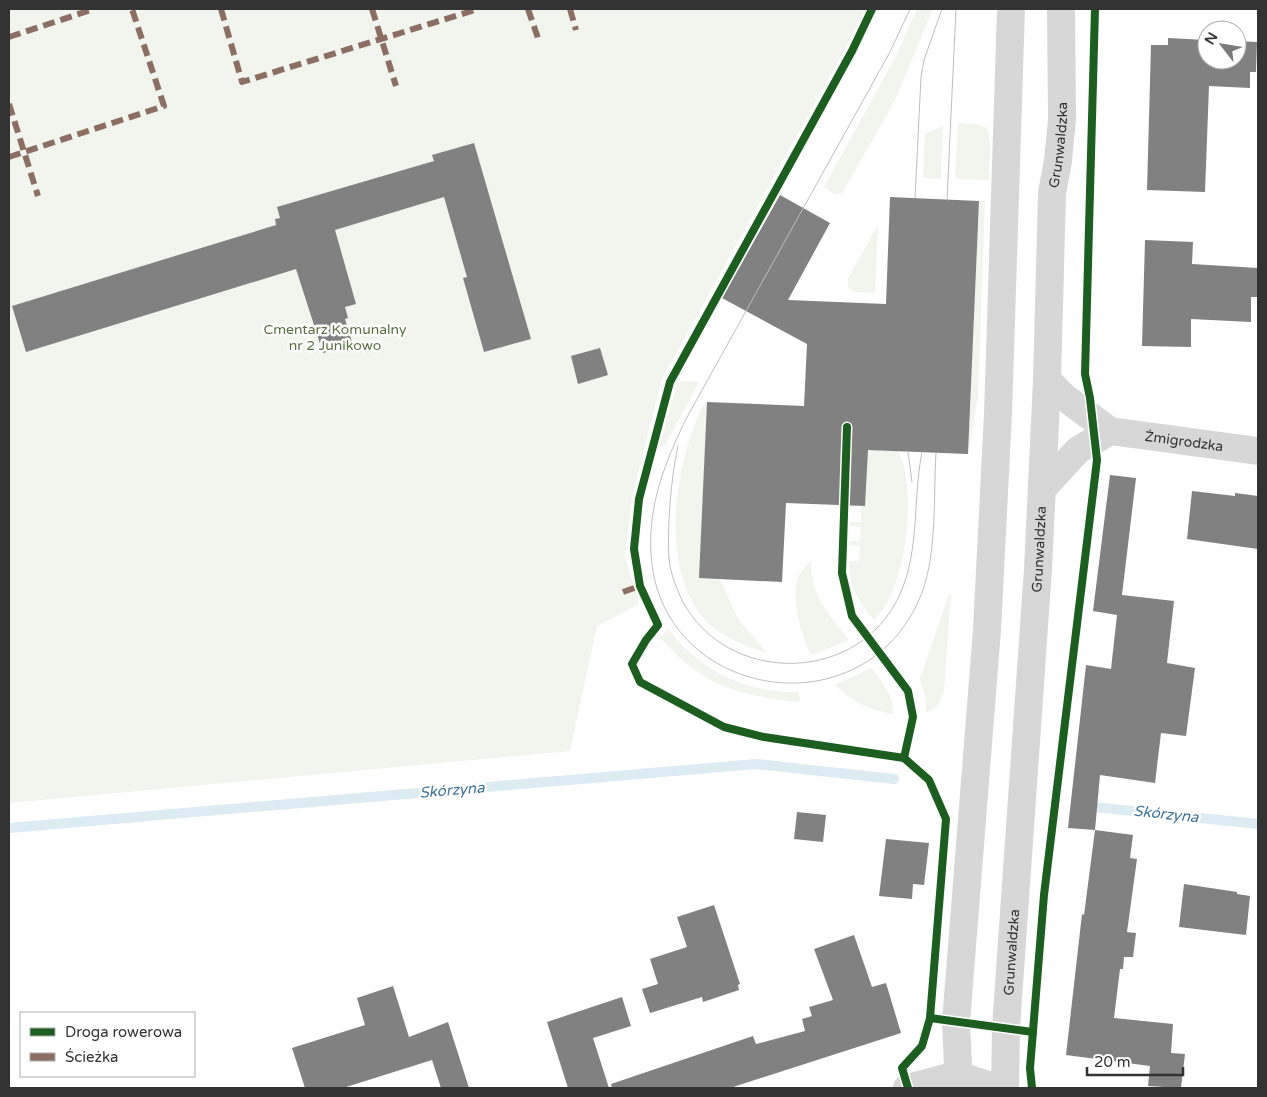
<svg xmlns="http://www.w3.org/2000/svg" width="1267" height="1097" font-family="'Varela Round',sans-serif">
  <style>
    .green { fill: #f1f5ed }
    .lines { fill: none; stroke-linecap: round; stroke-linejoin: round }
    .stream { stroke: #ddebf3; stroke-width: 10 }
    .building { fill: #818181 }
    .minor { stroke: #d7d7d7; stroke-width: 28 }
    .tram { stroke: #bebebe; stroke-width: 1 }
    .quiet { stroke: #8d6e63; stroke-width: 6; stroke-dasharray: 12 6; stroke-linecap: butt }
    .cycleway-casing { stroke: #fff; stroke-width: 11 }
    .cycleway { stroke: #1b5e20; stroke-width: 8 }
    .labels { text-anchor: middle; stroke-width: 5; stroke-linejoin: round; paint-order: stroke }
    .street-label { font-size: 14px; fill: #333; stroke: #fff }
    .park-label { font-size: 14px; fill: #56703f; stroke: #fff }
    .water-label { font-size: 15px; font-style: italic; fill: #3f7597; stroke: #fff }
  </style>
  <rect width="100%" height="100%" fill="#fff"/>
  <g class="green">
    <path d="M 9,9 L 865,9 L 845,49 L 662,379 L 632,498 L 629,525 L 625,557 L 639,604 L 597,626 L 570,751 L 9,803 Z"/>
    <path d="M 917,9 L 933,9 L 894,102 L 842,193 L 835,194 L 824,187 L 895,58 Z"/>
    <path d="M 958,123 C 965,124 980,123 986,128 C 993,135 989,170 989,180 L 955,179 Z"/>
    <path d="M 943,126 L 941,179 L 923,178 L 925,134 Z"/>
    <path d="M 979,201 L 985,201 L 978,397 L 968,454 Z"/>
    <path d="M 878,225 L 875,293 L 853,292 L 848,287 L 848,278 Z"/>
    <path d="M 683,381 L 699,382 L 664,447 L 659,446 L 677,384 Z"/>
    <path d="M 705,402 L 707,402 L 701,548 L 719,577 L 738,619 L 767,653 C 746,646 726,639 709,624 C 657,574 674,459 705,402 Z"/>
    <path d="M 868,424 C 876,431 894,442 899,452 C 917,492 907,589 874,620 C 858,602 849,585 849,561 L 859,561 L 860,546 L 849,545 L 849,541 L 860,541 L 861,527 L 850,526 L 850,522 L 861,522 L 861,506 L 865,506 Z"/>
    <path d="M 811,560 C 810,596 828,613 849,640 L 811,655 C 801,635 790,597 799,575 C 801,570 808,565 811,560 Z"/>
    <path d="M 949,594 L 951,594 L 944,692 L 937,706 L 926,713 L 926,700 L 920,679 Z"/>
    <path d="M 669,630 C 701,671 745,693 798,692 L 801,699 L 797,702 C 736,695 701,685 660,637 Z"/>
    <path d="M 871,668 C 882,682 894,695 893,714 C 869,710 853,702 835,685 Z"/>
  </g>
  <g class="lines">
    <g class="stream">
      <path d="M 1084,806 L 1258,824"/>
      <path d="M 9,828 L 756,764 L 894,779"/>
    </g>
  </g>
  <g class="building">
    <path d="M 1168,38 L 1207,40 L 1207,60 L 1237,60 L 1237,41 L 1257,42 L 1256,72 L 1250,72 L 1250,88 L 1209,86 L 1205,192 L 1147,190 L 1151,45 L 1168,45 Z"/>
    <path d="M 474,143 L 531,339 L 484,352 L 463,278 L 467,277 L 444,197 L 335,230 L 356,304 L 345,307 L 348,318 L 345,319 L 353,345 L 323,353 L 296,269 L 26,352 L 12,306 L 276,225 L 275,219 L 280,218 L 277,207 L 434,161 L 432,155 Z"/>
    <path d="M 780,195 L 830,223 L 788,300 L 886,304 L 890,197 L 979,201 L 968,454 L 868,450 L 865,506 L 786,503 L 782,582 L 699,578 L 707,402 L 804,406 L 807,344 L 722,298 Z"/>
    <path d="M 1145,240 L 1193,242 L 1192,264 L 1258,268 L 1258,297 L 1251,297 L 1251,322 L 1191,319 L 1191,347 L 1142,346 Z"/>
    <path d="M 600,348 L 608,375 L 578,384 L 571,356 Z"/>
    <path d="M 1110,475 L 1136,478 L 1122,595 L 1174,601 L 1167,663 L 1195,668 L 1186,736 L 1161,733 L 1155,783 L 1100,775 L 1095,830 L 1068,828 L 1086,665 L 1111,669 L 1117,615 L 1093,611 Z"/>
    <path d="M 1192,491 L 1235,496 L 1235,493 L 1258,496 L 1258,549 L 1187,539 Z"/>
    <path d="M 797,812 L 826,815 L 823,842 L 794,839 Z"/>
    <path d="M 1095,830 L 1133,835 L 1130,858 L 1137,859 L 1127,932 L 1136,933 L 1133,957 L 1124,957 L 1123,969 L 1120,969 L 1114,1018 L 1173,1024 L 1171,1053 L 1185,1054 L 1181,1088 L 1148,1086 L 1150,1066 L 1066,1055 L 1082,914 L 1084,915 Z"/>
    <path d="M 886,839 L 929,843 L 924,885 L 913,884 L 912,899 L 879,896 Z"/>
    <path d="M 1184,884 L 1237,892 L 1237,894 L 1250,896 L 1246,935 L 1179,927 Z"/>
    <path d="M 714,905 L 740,984 L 738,985 L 739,990 L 703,1002 L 702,997 L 650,1013 L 642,989 L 658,984 L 650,959 L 687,947 L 677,917 Z"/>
    <path d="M 854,935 L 872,987 L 886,983 L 901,1033 L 730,1088 L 612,1088 L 611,1084 L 753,1036 L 756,1044 L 805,1031 L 802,1019 L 812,1016 L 809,1007 L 833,1000 L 814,949 Z"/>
    <path d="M 393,986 L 409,1037 L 448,1022 L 469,1088 L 441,1088 L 432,1060 L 343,1088 L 305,1088 L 292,1048 L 365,1025 L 357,998 Z"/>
    <path d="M 622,997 L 631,1026 L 593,1038 L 609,1088 L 568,1088 L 547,1022 Z"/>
  </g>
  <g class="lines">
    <g class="minor">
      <path id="s1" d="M 1047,380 L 1064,397 L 1110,431 L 1258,451"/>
      <path d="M 1042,489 L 1078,450 L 1110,431"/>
      <path d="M 907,1088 L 957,1075 L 998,1088"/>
      <path d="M 959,1088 L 956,1022 L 987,630 L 998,414 L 1011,9"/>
      <path id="s2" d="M 1005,1088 L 1006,1028 L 1038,569 L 1047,380 L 1052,193 L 1058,161 L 1062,119 L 1061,9"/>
    </g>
    <g class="tram">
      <path d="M 910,9 L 890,52 L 686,419 C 665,462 648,505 651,553 C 658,697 858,733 918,602 C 938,560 933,499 936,453"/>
      <path d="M 915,198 L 921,77 L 924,60 L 942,9"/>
      <path d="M 947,200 L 956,9"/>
      <path d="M 678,446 C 671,477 667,527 669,559 C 670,572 677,590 683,602 C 727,683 850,684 895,604 C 921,558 912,502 922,452"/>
      <path d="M 908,452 L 912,482"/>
    </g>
    <g class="quiet">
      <path d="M 221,9 L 242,82 L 478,9"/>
      <path d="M 372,9 L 396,86"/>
      <path d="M 528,9 L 539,41"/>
      <path d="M 570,9 L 576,30"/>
      <path d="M 9,37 L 94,9"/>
      <path d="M 9,104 L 38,196"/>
      <path d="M 9,157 L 164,106 L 132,9"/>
      <path d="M 623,592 L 640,586"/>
    </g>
    <g class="cycleway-casing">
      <g id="cycleway">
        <path d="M 872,9 L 852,51 L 670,382 L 639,499 L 634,549 L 640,586 L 658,625 L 646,640 L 632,664 L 640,682 L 724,727 L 764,737 L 904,758 L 929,780 L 946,819 L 930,1018 L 922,1046 L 902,1068 L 908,1088"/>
        <path d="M 847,427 L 842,573 L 852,616 L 908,691 L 913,717 L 904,758"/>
        <path d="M 930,1018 L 1033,1032"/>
        <path d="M 1032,1088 L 1030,1068 L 1044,895 L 1097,460 L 1090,398 L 1085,374 L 1095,9"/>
      </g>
    </g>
    <use href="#cycleway" class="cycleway"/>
  </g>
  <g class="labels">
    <g class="street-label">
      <text dy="5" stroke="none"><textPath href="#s2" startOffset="945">Grunwaldzka</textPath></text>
      <text dy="5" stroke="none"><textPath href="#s1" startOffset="156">Żmigrodzka</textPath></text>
      <text dy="5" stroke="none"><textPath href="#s2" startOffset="540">Grunwaldzka</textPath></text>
      <text dy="5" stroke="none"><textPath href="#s2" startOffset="136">Grunwaldzka</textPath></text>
    </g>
    <g class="park-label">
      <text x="335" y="334">Cmentarz Komunalny<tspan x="335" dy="16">nr 2 Junikowo</tspan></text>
    </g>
    <g class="water-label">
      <text transform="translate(452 790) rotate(-5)" y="5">Skórzyna</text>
      <text transform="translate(1166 814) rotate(6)" y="5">Skórzyna</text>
    </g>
  </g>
  <rect width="1267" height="1097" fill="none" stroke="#333333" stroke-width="20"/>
  <rect x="20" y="1012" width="175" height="65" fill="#ffffff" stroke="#adadad"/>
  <rect x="30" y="1028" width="25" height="8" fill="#1b5e20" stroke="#adadad"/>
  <text x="65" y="1037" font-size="15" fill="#333333">Droga rowerowa</text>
  <rect x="30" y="1053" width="25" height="8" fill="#8d6e63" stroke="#adadad"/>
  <text x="65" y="1062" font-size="15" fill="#333333">Ścieżka</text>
  <g transform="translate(1222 45) rotate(301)"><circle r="24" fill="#ffffff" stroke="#adadad"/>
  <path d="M0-4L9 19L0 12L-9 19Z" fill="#7a7a7a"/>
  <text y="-8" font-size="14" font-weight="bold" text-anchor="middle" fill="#333333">N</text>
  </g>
  <path d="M1087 1067v8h96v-8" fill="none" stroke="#333333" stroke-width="2.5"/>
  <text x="1094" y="1067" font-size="15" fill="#333333" stroke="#ffffff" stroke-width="4" paint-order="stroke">20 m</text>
</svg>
